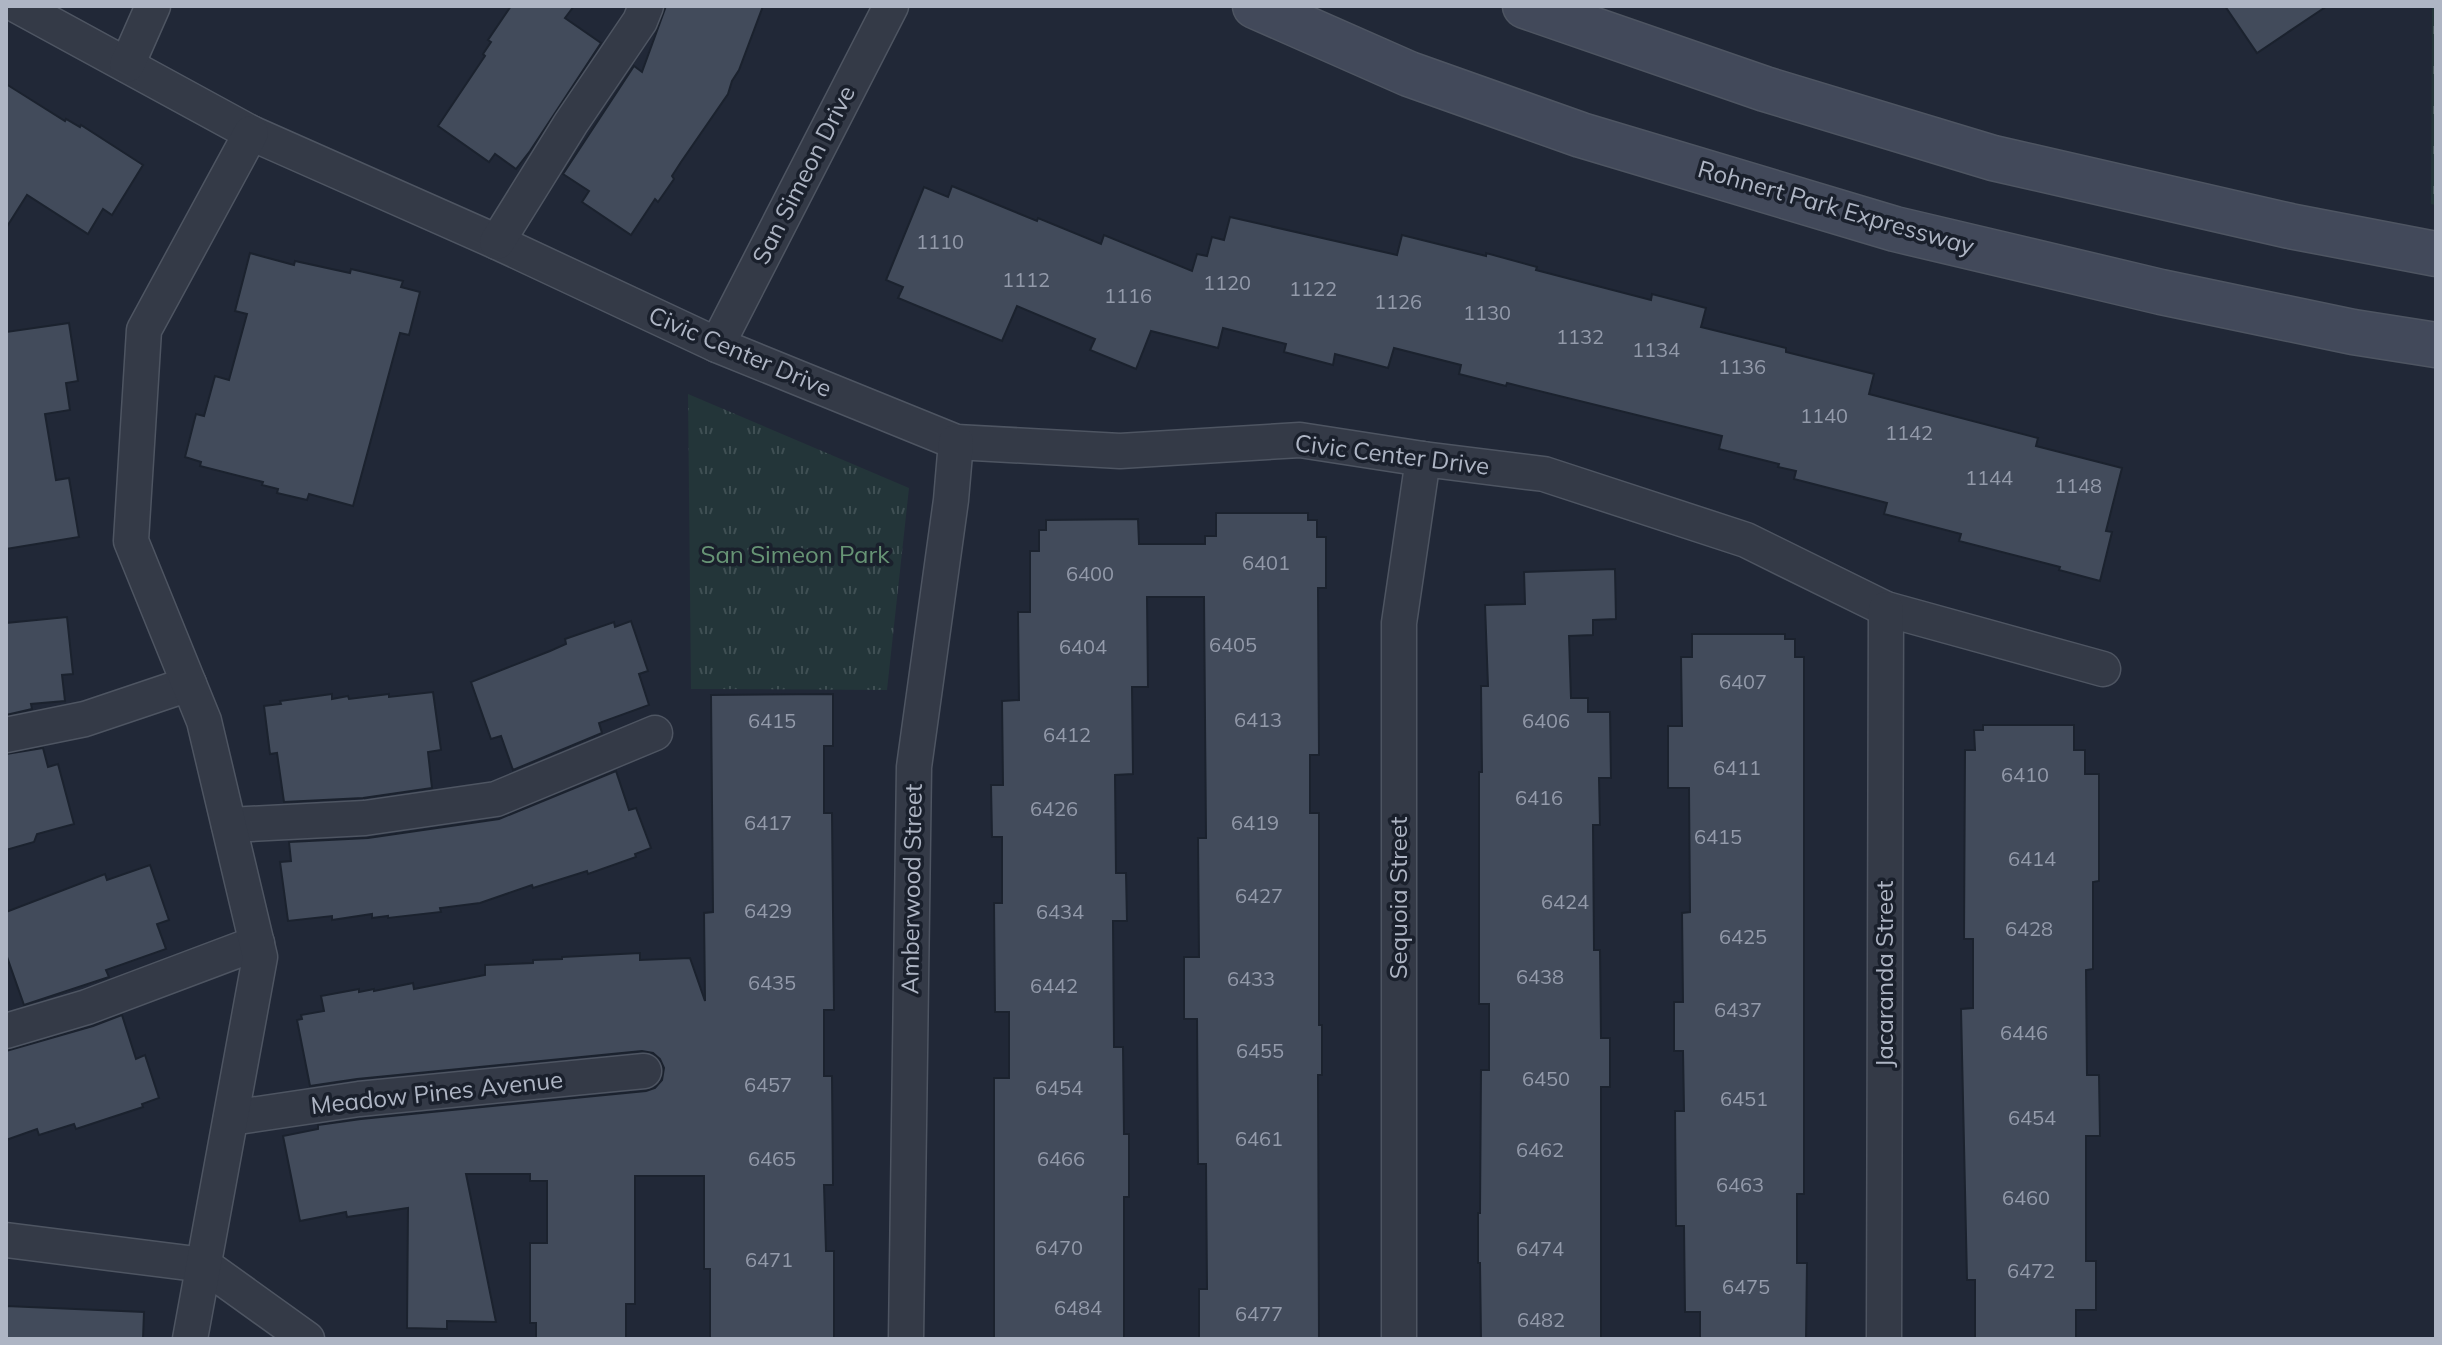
<svg xmlns="http://www.w3.org/2000/svg" width="2442" height="1345" font-family="Mulish,sans-serif">
  <style>
    .grass { fill: url(#grass-tufts) }
    .building { fill: #424b5b; stroke: #1b222e; stroke-width: 2 }
    .lines { fill: none; stroke-linecap: round; stroke-linejoin: round }
    .street-casing { stroke: #4e5562; stroke-width: 37 }
    .secondary-casing { stroke: #4e5562; stroke-width: 47 }
    .street { stroke: #343a47; stroke-width: 34 }
    .secondary { stroke: #42495a; stroke-width: 44 }
    .labels { text-anchor: middle; stroke-width: 7; stroke-linejoin: round; paint-order: stroke }
    .number-label { font-size: 20px; fill: #939aaa }
    .street-label { font-size: 24px; fill: #aeb5c4; stroke: #1a202c }
    .park-label { font-size: 24px; fill: #679475; stroke: #1a202c }
  </style>
  <defs>
    <pattern id="grass-tufts" width="24" height="20" patternUnits="userSpaceOnUse" patternTransform="scale(2)"><rect width="24" height="20" fill="#233539"/><path d="M3 7l-1-3M5 7V3M7 7l1-3M15 17l-1-3M17 17v-4M19 17l1-3" fill="none" stroke="#405054"/></pattern>
  </defs>
  <rect width="100%" height="100%" fill="#212837"/>
  <g class="grass">
    <path d="M 2432,6 L 2436,6 L 2436,205 L 2431,204 Z"/>
    <path d="M 688,394 L 909,488 L 887,690 L 691,689 Z"/>
  </g>
  <g class="building">
    <path d="M 511,6 L 574,6 L 565,18 L 601,43 L 530,151 L 516,169 L 495,154 L 489,162 L 438,126 L 485,56 L 483,54 L 491,42 L 488,40 Z"/>
    <path d="M 666,6 L 763,6 L 739,70 L 732,81 L 728,94 L 681,162 L 672,176 L 674,179 L 658,202 L 655,199 L 631,235 L 582,202 L 589,191 L 563,174 L 634,66 L 642,72 Z"/>
    <path d="M 2225,6 L 2327,6 L 2257,53 Z"/>
    <path d="M 6,84 L 65,121 L 66,119 L 80,127 L 81,125 L 143,165 L 112,215 L 103,209 L 88,234 L 27,195 L 6,228 Z"/>
    <path d="M 952,186 L 1037,221 L 1038,218 L 1101,244 L 1104,235 L 1192,271 L 1197,254 L 1207,256 L 1212,237 L 1224,240 L 1230,217 L 1397,255 L 1402,235 L 1486,256 L 1486,253 L 1537,267 L 1536,270 L 1651,300 L 1652,294 L 1706,308 L 1701,327 L 1786,348 L 1786,352 L 1874,374 L 1869,394 L 2038,438 L 2036,446 L 2122,468 L 2106,531 L 2112,532 L 2100,581 L 2059,570 L 2060,567 L 1959,541 L 1961,534 L 1884,514 L 1887,503 L 1794,479 L 1796,471 L 1778,467 L 1779,464 L 1719,449 L 1722,436 L 1507,383 L 1506,386 L 1459,374 L 1461,365 L 1394,348 L 1388,368 L 1335,354 L 1333,365 L 1284,352 L 1286,344 L 1223,328 L 1218,348 L 1151,331 L 1136,369 L 1090,350 L 1095,339 L 1017,306 L 1002,341 L 898,298 L 903,287 L 886,280 L 924,187 L 948,197 Z"/>
    <path d="M 250,253 L 294,265 L 295,261 L 350,273 L 351,269 L 403,281 L 401,287 L 420,292 L 409,335 L 400,333 L 353,506 L 309,494 L 307,500 L 277,493 L 278,489 L 262,485 L 263,482 L 200,466 L 201,462 L 185,457 L 196,414 L 204,416 L 215,376 L 229,380 L 247,314 L 235,311 Z"/>
    <path d="M 69,323 L 78,381 L 66,383 L 70,410 L 45,414 L 56,480 L 69,478 L 79,537 L 6,549 L 6,332 Z"/>
    <path d="M 1216,513 L 1308,513 L 1308,520 L 1317,520 L 1317,537 L 1326,537 L 1326,588 L 1318,588 L 1319,755 L 1310,755 L 1310,813 L 1319,813 L 1319,1025 L 1322,1025 L 1322,1075 L 1318,1075 L 1319,1339 L 1199,1339 L 1199,1289 L 1207,1289 L 1206,1164 L 1198,1164 L 1197,1019 L 1184,1019 L 1184,957 L 1199,957 L 1198,838 L 1206,838 L 1204,597 L 1147,597 L 1148,687 L 1132,687 L 1133,774 L 1115,775 L 1116,873 L 1126,873 L 1127,921 L 1113,921 L 1114,1047 L 1123,1047 L 1124,1134 L 1129,1134 L 1129,1197 L 1124,1197 L 1124,1339 L 994,1339 L 994,1078 L 1009,1078 L 1009,1012 L 995,1012 L 994,903 L 1002,903 L 1002,837 L 992,837 L 991,785 L 1003,785 L 1002,701 L 1019,700 L 1018,612 L 1030,612 L 1030,551 L 1039,551 L 1039,530 L 1046,530 L 1046,520 L 1138,519 L 1139,544 L 1205,544 L 1205,536 L 1216,536 Z"/>
    <path d="M 1615,569 L 1616,619 L 1593,620 L 1593,635 L 1569,636 L 1571,698 L 1588,698 L 1588,712 L 1610,712 L 1611,778 L 1599,778 L 1600,825 L 1593,825 L 1594,950 L 1600,950 L 1601,1038 L 1610,1038 L 1610,1087 L 1601,1087 L 1601,1339 L 1481,1339 L 1480,1263 L 1478,1263 L 1478,1213 L 1480,1213 L 1481,1070 L 1489,1070 L 1489,1004 L 1479,1004 L 1479,772 L 1482,772 L 1481,686 L 1488,686 L 1485,605 L 1525,604 L 1524,572 Z"/>
    <path d="M 67,617 L 73,674 L 62,675 L 65,701 L 31,704 L 32,709 L 6,715 L 6,623 Z"/>
    <path d="M 631,621 L 648,671 L 639,674 L 649,705 L 599,723 L 602,733 L 513,770 L 501,736 L 491,739 L 471,682 L 550,651 L 566,644 L 565,639 L 614,622 L 615,627 Z"/>
    <path d="M 1692,634 L 1785,634 L 1785,639 L 1795,639 L 1795,657 L 1804,657 L 1804,1194 L 1797,1194 L 1797,1263 L 1807,1263 L 1806,1339 L 1700,1339 L 1700,1312 L 1685,1312 L 1684,1226 L 1676,1226 L 1675,1111 L 1684,1111 L 1683,1051 L 1674,1051 L 1674,1002 L 1683,1002 L 1682,913 L 1690,912 L 1689,788 L 1668,788 L 1668,726 L 1682,726 L 1681,657 L 1692,657 Z"/>
    <path d="M 433,692 L 441,750 L 428,752 L 432,788 L 363,798 L 284,802 L 277,753 L 270,754 L 264,706 L 281,704 L 280,701 L 332,694 L 332,699 L 348,696 L 349,699 L 389,694 L 389,697 Z"/>
    <path d="M 833,694 L 833,746 L 824,746 L 824,813 L 832,813 L 834,1010 L 824,1010 L 824,1076 L 832,1076 L 833,1185 L 824,1185 L 826,1251 L 834,1251 L 834,1339 L 710,1339 L 710,1269 L 704,1269 L 704,1176 L 635,1176 L 635,1304 L 626,1304 L 626,1339 L 536,1339 L 536,1323 L 530,1323 L 530,1243 L 547,1243 L 547,1181 L 530,1181 L 530,1174 L 466,1174 L 496,1322 L 447,1321 L 447,1329 L 407,1328 L 408,1208 L 347,1217 L 346,1212 L 300,1221 L 283,1136 L 318,1129 L 318,1125 L 361,1119 L 646,1091 L 655,1088 L 662,1080 L 664,1068 L 660,1059 L 653,1053 L 642,1051 L 357,1079 L 310,1086 L 297,1020 L 302,1019 L 301,1015 L 324,1011 L 321,996 L 359,989 L 359,992 L 374,989 L 374,991 L 413,983 L 414,989 L 485,975 L 485,965 L 533,963 L 533,960 L 562,959 L 562,957 L 640,953 L 640,960 L 690,958 L 705,1001 L 704,913 L 713,912 L 711,695 Z"/>
    <path d="M 1983,725 L 2074,725 L 2074,750 L 2085,750 L 2085,774 L 2099,774 L 2099,881 L 2093,882 L 2093,969 L 2086,970 L 2087,1075 L 2099,1075 L 2100,1136 L 2086,1136 L 2086,1261 L 2096,1261 L 2096,1310 L 2076,1310 L 2076,1339 L 1975,1339 L 1975,1280 L 1967,1280 L 1961,1009 L 1973,1008 L 1973,939 L 1964,939 L 1965,750 L 1975,750 L 1974,730 L 1983,730 Z"/>
    <path d="M 43,748 L 48,767 L 58,764 L 74,824 L 37,834 L 34,842 L 6,850 L 6,754 Z"/>
    <path d="M 616,771 L 629,810 L 636,808 L 651,848 L 635,854 L 636,857 L 588,874 L 587,871 L 533,888 L 532,885 L 480,903 L 440,908 L 441,912 L 388,918 L 388,916 L 372,918 L 372,914 L 332,920 L 332,916 L 288,921 L 280,862 L 291,861 L 289,842 L 368,838 L 499,819 Z"/>
    <path d="M 150,865 L 169,920 L 157,924 L 166,949 L 106,970 L 109,977 L 24,1005 L 6,954 L 6,912 L 105,874 L 107,880 Z"/>
    <path d="M 122,1015 L 136,1059 L 145,1055 L 159,1098 L 142,1104 L 143,1107 L 76,1129 L 74,1124 L 39,1135 L 37,1129 L 6,1140 L 6,1051 L 93,1026 Z"/>
    <path d="M 6,1306 L 144,1312 L 143,1339 L 6,1339 Z"/>
  </g>
  <g class="lines">
    <g class="street-casing">
      <g id="street">
        <path d="M 18,6 L 251,133 L 497,242 L 717,345 L 956,442 L 1120,451 L 1300,440 L 1423,459 L 1544,474 L 1746,540 L 1886,609 L 2103,669"/>
        <path d="M 127,65 L 153,6"/>
        <path d="M 497,242 L 571,123 L 640,21 L 646,6"/>
        <path d="M 717,345 L 891,6"/>
        <path d="M 6,735 L 85,719 L 189,684"/>
        <path d="M 229,825 L 365,818 L 496,799 L 655,733"/>
        <path d="M 6,1031 L 87,1007 L 257,943"/>
        <path d="M 231,1118 L 359,1099 L 644,1071"/>
        <path d="M 6,1240 L 204,1265 L 307,1339"/>
        <path d="M 190,1339 L 260,957 L 204,721 L 131,541 L 144,330 L 251,133"/>
        <path d="M 906,1339 L 914,767 L 951,500 L 956,442"/>
        <path d="M 1399,1339 L 1399,623 L 1423,459"/>
        <path d="M 1884,1339 L 1886,609"/>
      </g>
    </g>
    <g class="secondary-casing">
      <g id="secondary">
        <path d="M 1255,6 L 1409,74 L 1581,135 L 1895,229 L 2161,292 L 2353,332 L 2436,345"/>
        <path d="M 1525,6 L 1765,89 L 1993,158 L 2290,226 L 2436,254"/>
      </g>
    </g>
    <use href="#street" class="street"/>
    <use href="#secondary" class="secondary"/>
  </g>
  <g class="labels">
    <g class="number-label">
      <text x="940" y="249">1110</text>
      <text x="1026" y="287">1112</text>
      <text x="1227" y="290">1120</text>
      <text x="1313" y="296">1122</text>
      <text x="1128" y="303">1116</text>
      <text x="1398" y="309">1126</text>
      <text x="1487" y="320">1130</text>
      <text x="1580" y="344">1132</text>
      <text x="1656" y="357">1134</text>
      <text x="1742" y="374">1136</text>
      <text x="1824" y="423">1140</text>
      <text x="1909" y="440">1142</text>
      <text x="1989" y="485">1144</text>
      <text x="2078" y="493">1148</text>
      <text x="1266" y="570">6401</text>
      <text x="1090" y="581">6400</text>
      <text x="1233" y="652">6405</text>
      <text x="1083" y="654">6404</text>
      <text x="1743" y="689">6407</text>
      <text x="1258" y="727">6413</text>
      <text x="772" y="728">6415</text>
      <text x="1546" y="728">6406</text>
      <text x="1067" y="742">6412</text>
      <text x="1737" y="775">6411</text>
      <text x="2025" y="782">6410</text>
      <text x="1539" y="805">6416</text>
      <text x="1054" y="816">6426</text>
      <text x="768" y="830">6417</text>
      <text x="1255" y="830">6419</text>
      <text x="1718" y="844">6415</text>
      <text x="2032" y="866">6414</text>
      <text x="1259" y="903">6427</text>
      <text x="1565" y="909">6424</text>
      <text x="768" y="918">6429</text>
      <text x="1060" y="919">6434</text>
      <text x="2029" y="936">6428</text>
      <text x="1743" y="944">6425</text>
      <text x="1540" y="984">6438</text>
      <text x="1251" y="986">6433</text>
      <text x="772" y="990">6435</text>
      <text x="1054" y="993">6442</text>
      <text x="1738" y="1017">6437</text>
      <text x="2024" y="1040">6446</text>
      <text x="1260" y="1058">6455</text>
      <text x="1546" y="1086">6450</text>
      <text x="768" y="1092">6457</text>
      <text x="1059" y="1095">6454</text>
      <text x="1744" y="1106">6451</text>
      <text x="2032" y="1125">6454</text>
      <text x="1259" y="1146">6461</text>
      <text x="1540" y="1157">6462</text>
      <text x="772" y="1166">6465</text>
      <text x="1061" y="1166">6466</text>
      <text x="1740" y="1192">6463</text>
      <text x="2026" y="1205">6460</text>
      <text x="1059" y="1255">6470</text>
      <text x="1540" y="1256">6474</text>
      <text x="769" y="1267">6471</text>
      <text x="2031" y="1278">6472</text>
      <text x="1746" y="1294">6475</text>
      <text x="1078" y="1315">6484</text>
      <text x="1259" y="1321">6477</text>
      <text x="1541" y="1327">6482</text>
    </g>
    <g class="street-label">
      <text transform="translate(804 175) rotate(-63)" y="8">San Simeon Drive</text>
      <text transform="translate(1836 208) rotate(16)" y="8">Rohnert Park Expressway</text>
      <text transform="translate(740 352) rotate(23)" y="8">Civic Center Drive</text>
      <text transform="translate(1392 455) rotate(7)" y="8">Civic Center Drive</text>
      <text transform="translate(912 889) rotate(-89)" y="8">Amberwood Street</text>
      <text transform="translate(1399 898) rotate(-90)" y="8">Sequoia Street</text>
      <text transform="translate(1885 974) rotate(-90)" y="8">Jacaranda Street</text>
      <text transform="translate(437 1093) rotate(-6)" y="8">Meadow Pines Avenue</text>
    </g>
    <g class="park-label">
      <text x="795" y="563">San Simeon Park</text>
    </g>
  </g>
  <rect width="2442" height="1345" fill="none" stroke="#aeb5c4" stroke-width="16"/>
</svg>
